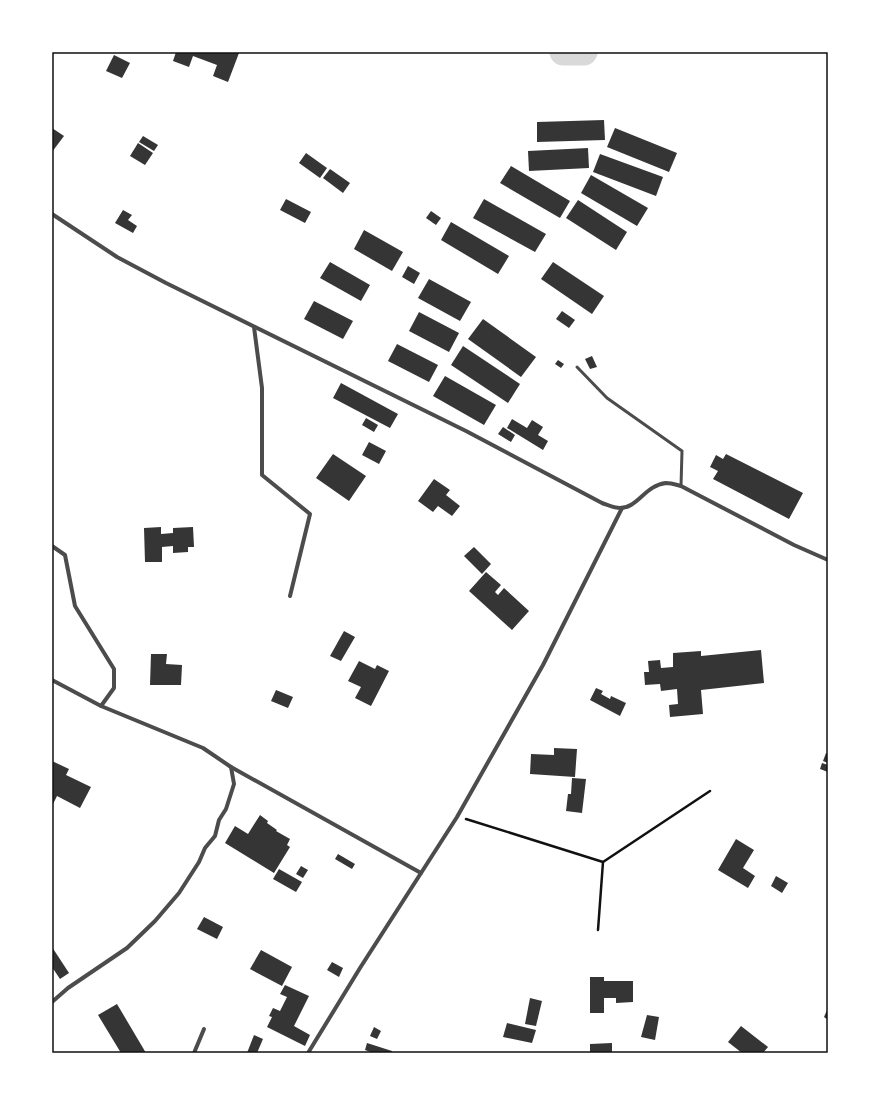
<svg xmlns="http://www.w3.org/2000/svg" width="880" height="1105" font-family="Commissioner,sans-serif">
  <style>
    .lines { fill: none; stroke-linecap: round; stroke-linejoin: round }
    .river { stroke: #d9d9d9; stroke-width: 27 }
    .building { fill: #353535 }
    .path { stroke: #111; stroke-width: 2.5 }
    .service { stroke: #4c4c4c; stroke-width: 3 }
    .minor { stroke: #4c4c4c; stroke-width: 4 }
    .neatline { fill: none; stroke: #111; stroke-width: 1.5 }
  </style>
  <rect width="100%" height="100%" fill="#fff"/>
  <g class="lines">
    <path class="river" d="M 563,52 L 584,52"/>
  </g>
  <g class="building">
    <path d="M 176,52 L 237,52 L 239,53 L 228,82 L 213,76 L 217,65 L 193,56 L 189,67 L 173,61 Z"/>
    <path d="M 114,55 L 130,63 L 122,78 L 106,71 Z"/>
    <path d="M 604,120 L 605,140 L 537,142 L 537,122 Z"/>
    <path d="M 52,128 L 64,136 L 52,152 Z"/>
    <path d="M 615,128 L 677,153 L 669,172 L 607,147 Z"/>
    <path d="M 143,136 L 158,145 L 154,151 L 139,142 Z"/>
    <path d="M 138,143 L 153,153 L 145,165 L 130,156 Z"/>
    <path d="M 588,148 L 589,168 L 529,171 L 528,151 Z"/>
    <path d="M 306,153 L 327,168 L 320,178 L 299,163 Z"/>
    <path d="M 600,154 L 663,177 L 656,196 L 593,172 Z"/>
    <path d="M 511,166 L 570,201 L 560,218 L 500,183 Z"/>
    <path d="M 330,169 L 350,183 L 343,193 L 323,178 Z"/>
    <path d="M 591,175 L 648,208 L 637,226 L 581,193 Z"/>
    <path d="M 286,199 L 311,212 L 305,223 L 280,210 Z"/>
    <path d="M 484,199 L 546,234 L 535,252 L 473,218 Z"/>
    <path d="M 578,200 L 627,232 L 616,250 L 566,218 Z"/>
    <path d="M 123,210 L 132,215 L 128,220 L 137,226 L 133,233 L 115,223 Z"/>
    <path d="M 431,211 L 441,218 L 436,225 L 426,218 Z"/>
    <path d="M 451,222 L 509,256 L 498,274 L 441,240 Z"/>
    <path d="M 364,230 L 403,252 L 392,271 L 354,249 Z"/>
    <path d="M 330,262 L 370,285 L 361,301 L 320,278 Z"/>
    <path d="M 553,262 L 604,296 L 592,314 L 541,279 Z"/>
    <path d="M 408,266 L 420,273 L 414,284 L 402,277 Z"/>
    <path d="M 429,279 L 471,302 L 460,321 L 418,298 Z"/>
    <path d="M 314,301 L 353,321 L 343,339 L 304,319 Z"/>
    <path d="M 562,311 L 575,320 L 569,328 L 556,319 Z"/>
    <path d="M 419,312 L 459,333 L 449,352 L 409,331 Z"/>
    <path d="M 483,319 L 536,357 L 521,377 L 468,339 Z"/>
    <path d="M 397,344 L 438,365 L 429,382 L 388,361 Z"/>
    <path d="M 463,346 L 520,384 L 508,403 L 451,365 Z"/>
    <path d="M 592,356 L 597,367 L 590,369 L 585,359 Z"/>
    <path d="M 558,360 L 564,364 L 561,368 L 555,364 Z"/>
    <path d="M 445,376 L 496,405 L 484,425 L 433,396 Z"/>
    <path d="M 341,383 L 398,414 L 390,428 L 333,398 Z"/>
    <path d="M 366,418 L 378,425 L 374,432 L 362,425 Z"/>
    <path d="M 512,419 L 527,428 L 532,420 L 543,427 L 538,435 L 548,441 L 543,450 L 507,428 Z"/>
    <path d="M 503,427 L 515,435 L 511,442 L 498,434 Z"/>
    <path d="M 369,442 L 386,451 L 379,464 L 362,455 Z"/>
    <path d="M 333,454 L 366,476 L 349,501 L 316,478 Z"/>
    <path d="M 726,454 L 803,493 L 789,519 L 713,479 L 718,471 L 710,467 L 716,455 L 723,459 Z"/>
    <path d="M 434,479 L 450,490 L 446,495 L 460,506 L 452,516 L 438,506 L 433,512 L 418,501 Z"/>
    <path d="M 161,527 L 161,534 L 173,533 L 173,528 L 193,527 L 194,547 L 188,547 L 188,552 L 173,553 L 173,546 L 162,547 L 162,562 L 145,562 L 144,528 Z"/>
    <path d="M 474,547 L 491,564 L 482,574 L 464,556 Z"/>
    <path d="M 486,572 L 501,585 L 495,592 L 498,595 L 504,588 L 529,611 L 512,630 L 469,591 Z"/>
    <path d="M 344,631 L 355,637 L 341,661 L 330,656 Z"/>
    <path d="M 761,650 L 764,683 L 701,690 L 703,714 L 670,717 L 669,705 L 678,704 L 677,689 L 661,691 L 660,684 L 645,685 L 644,672 L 649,672 L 648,661 L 660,660 L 661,668 L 673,667 L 673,653 L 701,651 L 701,656 Z"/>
    <path d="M 151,654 L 167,654 L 166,664 L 182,665 L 181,685 L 150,685 Z"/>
    <path d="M 359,661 L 375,669 L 377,665 L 389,671 L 371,706 L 355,698 L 361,687 L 348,681 Z"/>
    <path d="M 596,688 L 603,691 L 601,694 L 610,699 L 611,696 L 626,703 L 620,716 L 590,700 Z"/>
    <path d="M 276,690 L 293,697 L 288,708 L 271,701 Z"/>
    <path d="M 554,748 L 577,749 L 575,777 L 530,774 L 531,754 L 554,755 Z"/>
    <path d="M 826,753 L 828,754 L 828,763 L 823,761 Z"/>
    <path d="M 52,761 L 69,769 L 66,775 L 91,787 L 80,808 L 57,796 L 52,806 Z"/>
    <path d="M 822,763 L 828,765 L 828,772 L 820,769 Z"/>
    <path d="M 572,778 L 586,779 L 582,813 L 566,811 L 568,794 L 571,794 Z"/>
    <path d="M 260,815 L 268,821 L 267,823 L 277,830 L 276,831 L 290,839 L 287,845 L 290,847 L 274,873 L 225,843 L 235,826 L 248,834 Z"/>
    <path d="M 736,839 L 754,850 L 743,868 L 755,876 L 748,888 L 718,870 Z"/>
    <path d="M 338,854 L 355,864 L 352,869 L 335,859 Z"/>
    <path d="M 301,866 L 308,870 L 303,878 L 296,874 Z"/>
    <path d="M 279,869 L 302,882 L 296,892 L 273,879 Z"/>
    <path d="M 776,876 L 788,883 L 782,893 L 771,886 Z"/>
    <path d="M 204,917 L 223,927 L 217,939 L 197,929 Z"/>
    <path d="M 52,947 L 69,973 L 60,979 L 52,967 Z"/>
    <path d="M 261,950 L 292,967 L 282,986 L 250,969 Z"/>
    <path d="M 332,962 L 343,968 L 339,977 L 327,970 Z"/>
    <path d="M 590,977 L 604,977 L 604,981 L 633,981 L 633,1002 L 616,1003 L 616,998 L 604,998 L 604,1013 L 590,1013 Z"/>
    <path d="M 285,985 L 309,996 L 294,1026 L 310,1035 L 305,1046 L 267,1027 L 272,1017 L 269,1016 L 273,1008 L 280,1011 L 287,997 L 280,994 Z"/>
    <path d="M 530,998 L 542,1001 L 536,1026 L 525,1024 Z"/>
    <path d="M 117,1004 L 146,1053 L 121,1053 L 98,1015 Z"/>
    <path d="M 828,1008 L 828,1020 L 824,1017 Z"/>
    <path d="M 647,1015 L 659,1017 L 655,1040 L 641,1037 Z"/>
    <path d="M 507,1023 L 536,1030 L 532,1043 L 503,1037 Z"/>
    <path d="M 741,1026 L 768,1047 L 763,1053 L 742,1053 L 728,1042 Z"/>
    <path d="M 374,1027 L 381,1031 L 377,1039 L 370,1036 Z"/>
    <path d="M 254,1035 L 263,1039 L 257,1053 L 247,1053 Z"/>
    <path d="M 367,1043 L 392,1051 L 392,1053 L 373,1053 L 365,1050 Z"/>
    <path d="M 612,1043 L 612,1053 L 590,1053 L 590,1044 Z"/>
  </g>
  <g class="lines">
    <g class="path">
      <path d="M 466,819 L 603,862 L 710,791"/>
      <path d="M 598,930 L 603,862"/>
    </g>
    <path class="service" d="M 577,367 L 607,398 L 682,451 L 681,486"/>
    <g class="minor">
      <path d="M 52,214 L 117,257 L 166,283 L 466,431 L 602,503 C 608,505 614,508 620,508 C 638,508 645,485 666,483 C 671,483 677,485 681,486 L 794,545 L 828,560"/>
      <path d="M 254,327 L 262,388 L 262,475 L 310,514 L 290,596"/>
      <path d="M 52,546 L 65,555 L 75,606 L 114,669 L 114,688 L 101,706"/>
      <path d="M 52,680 L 101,706 L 203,748 L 231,767 L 234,784 L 226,809 L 219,820 L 215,836 L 205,848 L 199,862 L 179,893 L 155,921 L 127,948 L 68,988 L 52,1002"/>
      <path d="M 231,767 L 421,873"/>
      <path d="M 194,1053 L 204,1029"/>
      <path d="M 308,1053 L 360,968 L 457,817 L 543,665 L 622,508"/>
    </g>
  </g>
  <rect width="880" height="1105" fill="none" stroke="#ffffff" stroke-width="106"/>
  <rect x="53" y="53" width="774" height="999" class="neatline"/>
</svg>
